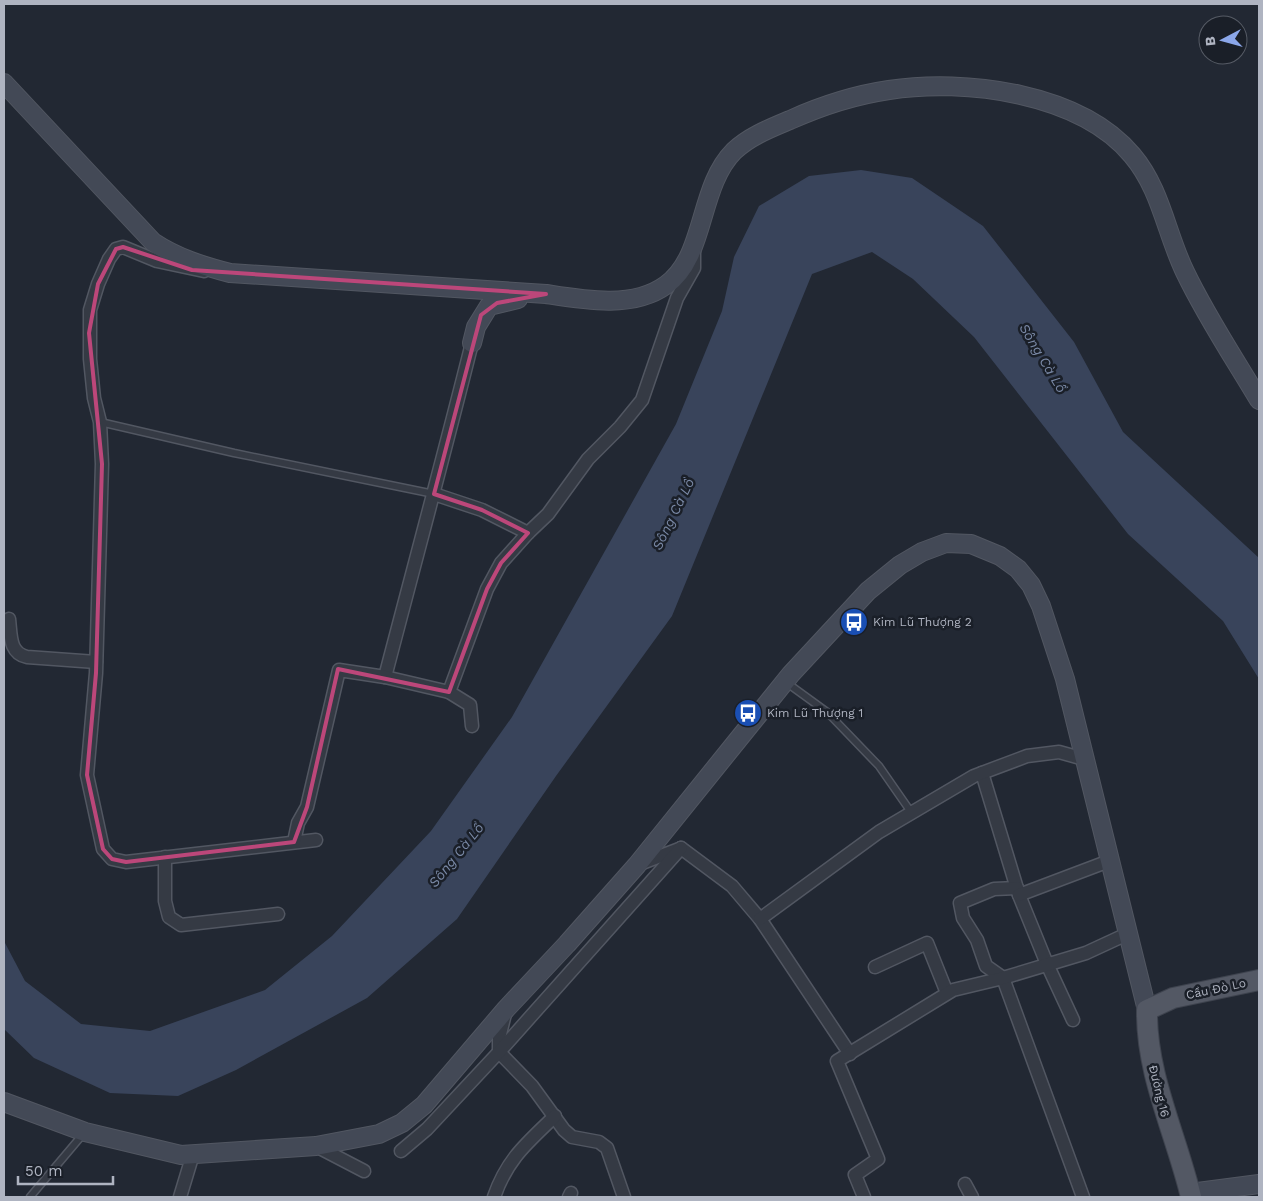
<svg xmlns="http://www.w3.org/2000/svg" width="1263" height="1201" font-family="'Work Sans',sans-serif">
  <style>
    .water { fill: #39445b }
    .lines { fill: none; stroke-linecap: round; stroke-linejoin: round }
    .lane-casing { stroke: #525762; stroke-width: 9 }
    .street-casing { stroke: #525762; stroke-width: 15 }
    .secondary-casing { stroke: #525762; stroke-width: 20 }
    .primary-casing { stroke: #3e434e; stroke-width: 22 }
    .lane { stroke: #353a44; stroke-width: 6 }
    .street { stroke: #353a44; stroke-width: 12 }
    .secondary { stroke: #434956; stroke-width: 18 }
    .primary { stroke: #535864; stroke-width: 20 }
    .marked { fill: none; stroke: #bc477a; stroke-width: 4; stroke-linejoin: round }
    .labels { text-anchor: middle; stroke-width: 5; stroke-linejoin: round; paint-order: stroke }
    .poi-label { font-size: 12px; fill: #afb4c1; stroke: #1a1f28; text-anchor: start }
    .street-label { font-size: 12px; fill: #afb4c1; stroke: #1a1f28 }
    .water-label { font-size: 14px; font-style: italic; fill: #7a89a6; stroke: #1a1f28 }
  </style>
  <rect width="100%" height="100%" fill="#222833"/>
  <path class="water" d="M 861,170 L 912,178 L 983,226 L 1074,342 L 1123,432 L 1259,558 L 1259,679 L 1223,621 L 1128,534 L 974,337 L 913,279 L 872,252 L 812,274 L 672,616 L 556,776 L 457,919 L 367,998 L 236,1070 L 178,1096 L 110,1093 L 34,1058 L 4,1029 L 4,941 L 25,981 L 81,1024 L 150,1031 L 265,990 L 332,936 L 431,831 L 512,717 L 676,424 L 722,311 L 734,257 L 759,206 L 809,176 Z"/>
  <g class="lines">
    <g class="lane-casing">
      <g id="lane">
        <path d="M 100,422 L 234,453 L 434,494"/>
        <path d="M 787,683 L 827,712 L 879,766 L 911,812"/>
        <path d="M 30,1197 L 84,1133"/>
      </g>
    </g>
    <g class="street-casing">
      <g id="street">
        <path d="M 204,271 L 157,261 L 123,247 L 116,249 L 109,259 L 98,284 L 90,310 L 90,359 L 94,398 L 100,422 L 102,464 L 96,673 L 87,775 L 103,849 L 112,859 L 126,862 L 316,840"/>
        <path d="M 434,494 L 482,510 L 528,533 L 501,563 L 487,589 L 449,692"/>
        <path d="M 528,533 L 548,514 L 588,459 L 620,427 L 642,400 L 677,298 L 694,268 L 694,249"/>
        <path d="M 9,619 C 11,635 9,653 27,657 L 96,662"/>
        <path d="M 385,677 C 414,566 444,455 472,343"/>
        <path d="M 982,773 L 1019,895 L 1047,964 L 1073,1020"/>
        <path d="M 294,842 L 298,823 L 307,807 L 339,670 L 385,677 L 449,692 L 470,705 L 472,726"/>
        <path d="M 681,848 L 732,886 L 760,919 L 850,1054"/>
        <path d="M 165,857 L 165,901 L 169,917 L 181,925 L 278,914"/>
        <path d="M 637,865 L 679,849"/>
        <path d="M 1017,888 L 994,889 L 960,903 L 963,918 L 977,940 L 986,966 L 1003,978 L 1083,1197"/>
        <path d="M 1019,895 L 1109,861"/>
        <path d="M 760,919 L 879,832 L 974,776 L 1027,756 L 1059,752 L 1084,759"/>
        <path d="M 875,967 L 927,943 L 947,993"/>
        <path d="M 505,1014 L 499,1038 L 499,1052 L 532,1086 L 564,1130 L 572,1137 L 599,1142 L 607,1148 L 624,1197"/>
        <path d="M 316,1146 L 364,1171"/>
        <path d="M 401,1151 L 427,1129 L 499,1052 L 681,848"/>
        <path d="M 965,1184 L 972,1197"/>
        <path d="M 180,1197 L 193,1154"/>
        <path d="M 494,1197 C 507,1159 527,1143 555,1116"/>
        <path d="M 569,1197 L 571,1193"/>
        <path d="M 864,1197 L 855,1175 L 878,1159 L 837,1061 L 953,990 L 1003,978 L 1086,953 L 1127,934"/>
      </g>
    </g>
    <g class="secondary-casing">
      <g id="secondary">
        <path d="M 4,83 L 153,242 C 177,258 203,266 230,273 L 546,294 C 584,300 633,309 666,285 C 706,257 698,187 734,151 C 750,136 771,128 790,120 C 821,106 855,95 889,90 C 965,78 1080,93 1132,155 C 1161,189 1166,233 1185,272 C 1206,316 1234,358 1259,400"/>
        <path d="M 472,343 L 476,327 L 489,306 L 518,299"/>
        <path d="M 4,1102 L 85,1132 L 181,1155 L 316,1146 L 379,1134 L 402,1123 L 424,1105 L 506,1009 L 567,944 L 637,865 L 791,674 L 868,591 L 900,565 L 922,552 L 946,543 L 971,544 L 1000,556 L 1018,569 L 1031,585 L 1041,606 L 1065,679 L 1147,1010"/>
        <path d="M 1190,1193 L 1259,1184"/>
      </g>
    </g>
    <g class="primary-casing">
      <path id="primary" d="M 1191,1197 C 1176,1134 1146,1075 1147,1010 L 1173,998 L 1259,980"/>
    </g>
    <use href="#lane" class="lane"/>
    <use href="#street" class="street"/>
    <use href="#secondary" class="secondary"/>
    <use href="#primary" class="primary"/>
  </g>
  <path class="marked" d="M 123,247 L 192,270 L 546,294 L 497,303 L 481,315 L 434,494 L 482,510 L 528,533 L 501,563 L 487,589 L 449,692 L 338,669 L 307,807 L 294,842 L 126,862 L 112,859 L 103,849 L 87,775 L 96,673 L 102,464 L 89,333 L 98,284 L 116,249 Z"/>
  <defs>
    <g id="bus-disc" transform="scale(1.4375)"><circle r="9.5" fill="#1a4fb4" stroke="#1a1f28"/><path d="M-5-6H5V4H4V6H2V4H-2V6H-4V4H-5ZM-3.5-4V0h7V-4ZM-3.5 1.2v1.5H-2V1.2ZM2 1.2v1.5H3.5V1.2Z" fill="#fff"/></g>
  </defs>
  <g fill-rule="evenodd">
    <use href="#bus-disc" x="854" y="622"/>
    <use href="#bus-disc" x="748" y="713"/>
  </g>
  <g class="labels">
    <g class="poi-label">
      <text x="873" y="626">Kim Lũ Thượng 2</text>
      <text x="767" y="717">Kim Lũ Thượng 1</text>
    </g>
    <g class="street-label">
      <text transform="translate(1216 989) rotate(-12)" y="4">Cầu Đò Lo</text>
      <text transform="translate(1159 1091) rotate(76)" y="4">Đường 16</text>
    </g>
    <g class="water-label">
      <text transform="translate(1043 358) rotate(59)" y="5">Sông Cà Lồ</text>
      <text transform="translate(673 514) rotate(-64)" y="5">Sông Cà Lồ</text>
      <text transform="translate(456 855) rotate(-51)" y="5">Sông Cà Lồ</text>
    </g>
  </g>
  <rect width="1263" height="1201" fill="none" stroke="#afb4c1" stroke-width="10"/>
  <g transform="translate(1223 40) rotate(264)"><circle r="24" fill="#1a1f28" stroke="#565b65"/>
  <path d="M0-4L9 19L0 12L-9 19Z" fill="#8ba7ea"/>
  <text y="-8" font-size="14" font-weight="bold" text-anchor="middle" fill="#afb4c1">B</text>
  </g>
  <path d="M18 1176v8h95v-8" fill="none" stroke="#afb4c1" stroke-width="2.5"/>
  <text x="25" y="1176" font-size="15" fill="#afb4c1" stroke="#1a1f28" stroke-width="4" paint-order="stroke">50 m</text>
</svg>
